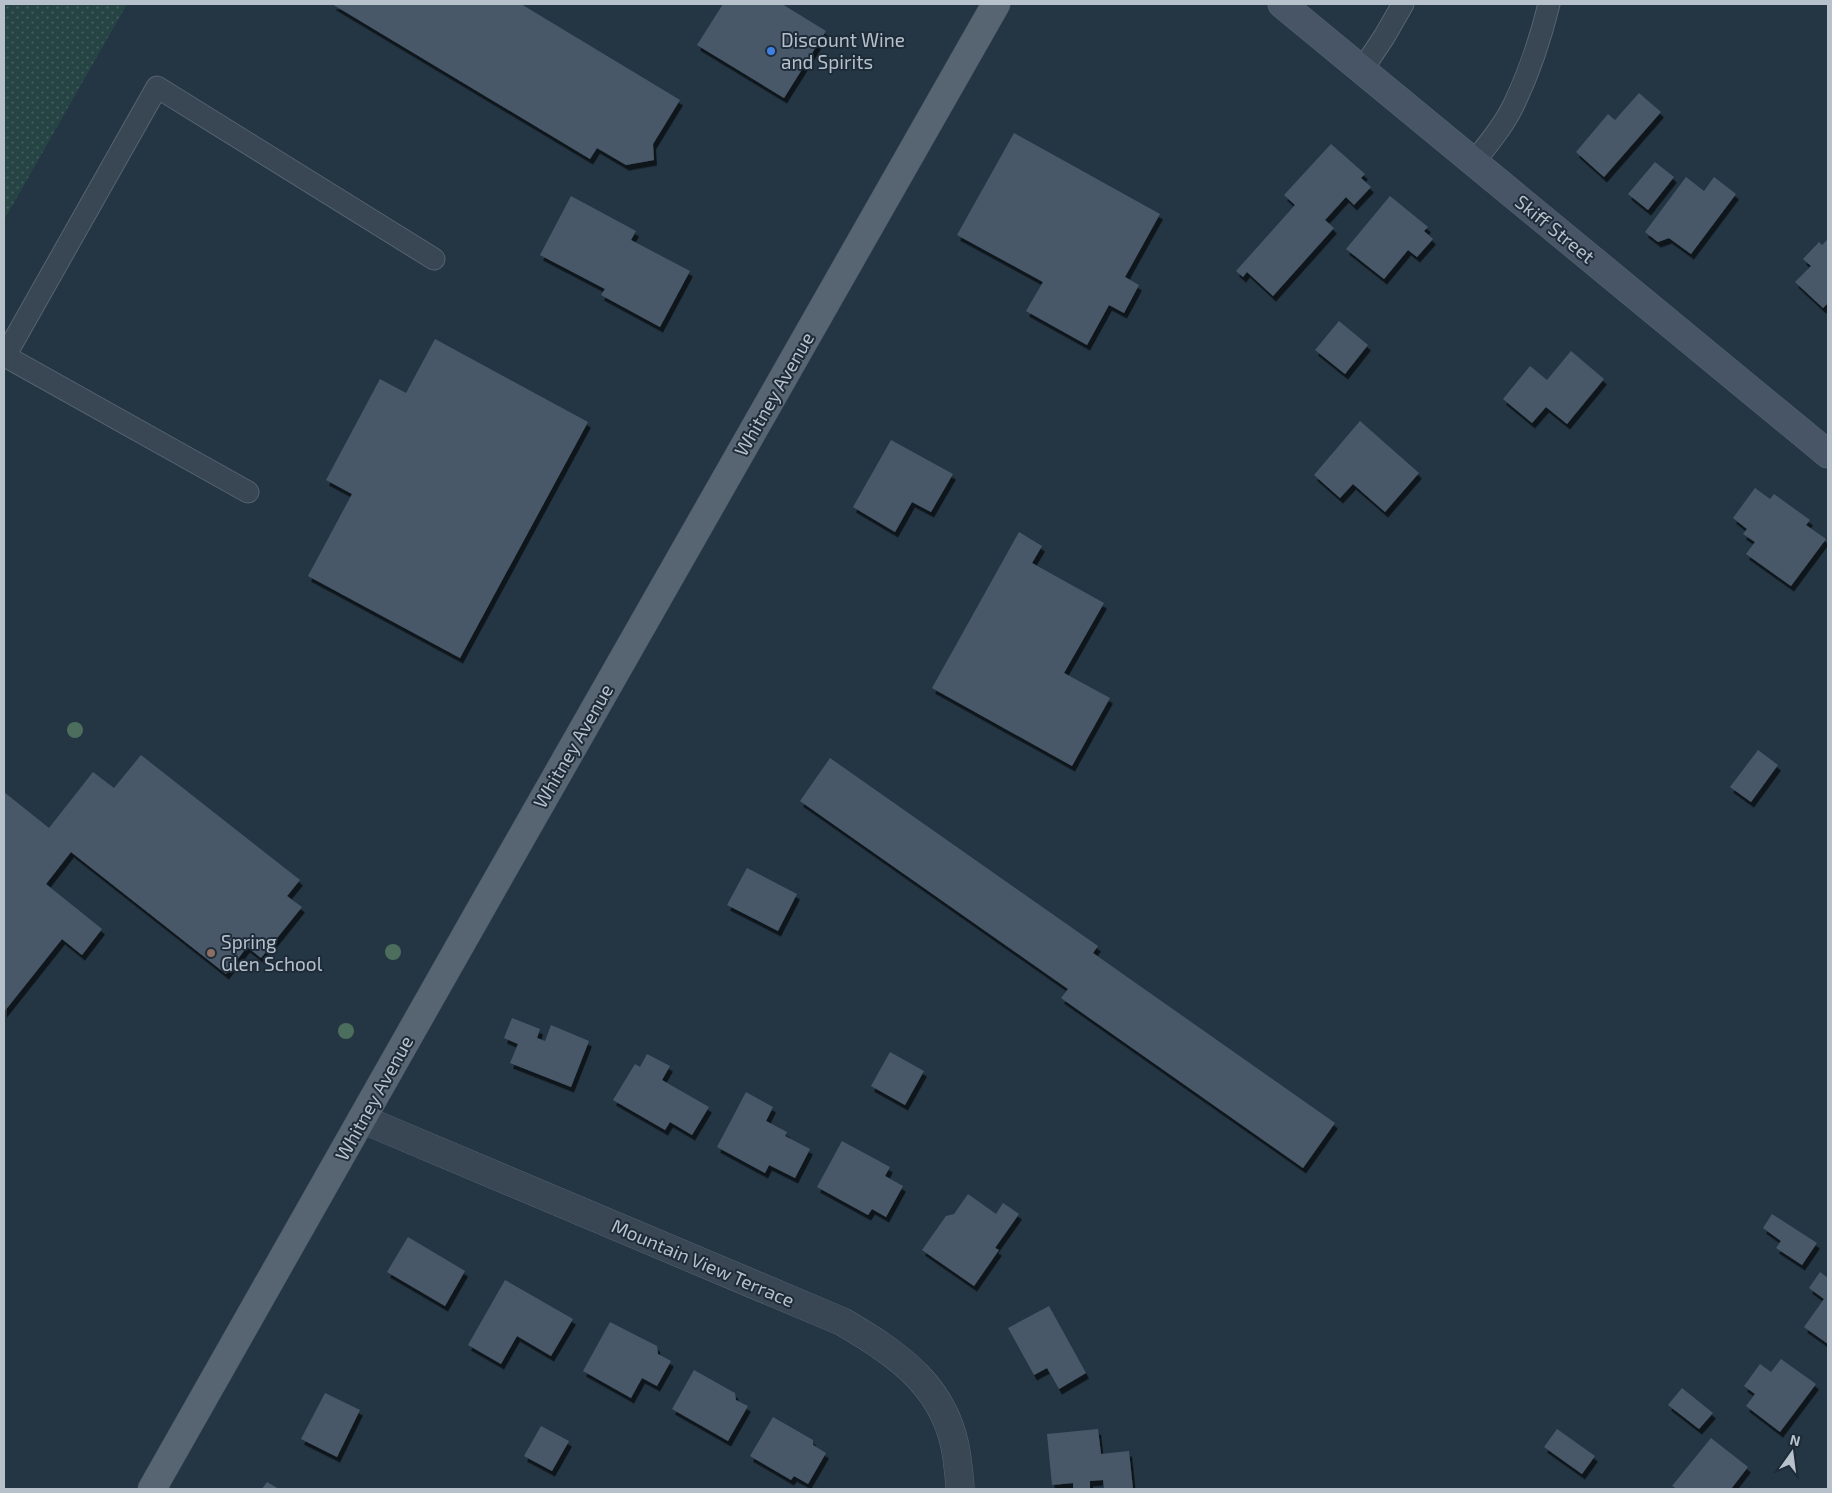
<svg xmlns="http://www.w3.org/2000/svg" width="1832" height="1493" font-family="'Exo 2',sans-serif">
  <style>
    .park { fill: url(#park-dots) }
    .building { fill: #485969; filter: url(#shadow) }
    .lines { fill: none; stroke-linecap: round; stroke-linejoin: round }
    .lane-casing { stroke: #576470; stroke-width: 23 }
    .street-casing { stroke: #576470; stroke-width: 29 }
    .secondary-casing { stroke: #576470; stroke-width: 29 }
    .primary-casing { stroke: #46525f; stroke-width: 29 }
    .lane { stroke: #394653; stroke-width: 21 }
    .street { stroke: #394653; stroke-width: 28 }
    .secondary { stroke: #475566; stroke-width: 28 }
    .primary { stroke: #576573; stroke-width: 28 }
    .tree { fill: #4c6f5d }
    .shop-dot { fill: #3f7fe0; stroke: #1e2b38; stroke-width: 2 }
    .education-dot { fill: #8d6e63; stroke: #1e2b38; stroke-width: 2 }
    .labels { text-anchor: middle; stroke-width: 4; stroke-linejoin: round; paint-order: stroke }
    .poi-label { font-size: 19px; fill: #b6c1cc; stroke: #1e2b38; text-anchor: start }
    .street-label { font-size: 19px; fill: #b6c1cc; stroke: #1e2b38 }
  </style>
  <defs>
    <pattern id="park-dots" width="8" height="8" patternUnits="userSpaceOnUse" patternTransform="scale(1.25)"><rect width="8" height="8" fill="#274444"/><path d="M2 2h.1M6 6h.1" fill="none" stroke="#445d5e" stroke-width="1.8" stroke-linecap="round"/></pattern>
    <filter id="shadow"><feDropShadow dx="3" dy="5.5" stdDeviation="0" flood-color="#0009"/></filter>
  </defs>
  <rect width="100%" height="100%" fill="#243543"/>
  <path class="park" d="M 4,4 L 127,4 L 4,220 Z"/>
  <g class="building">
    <path d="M 332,4 L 521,4 L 680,100 L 653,144 L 654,160 L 626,165 L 597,148 L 590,159 Z"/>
    <path d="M 723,4 L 782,4 L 826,31 L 784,98 L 697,45 Z"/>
    <path d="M 1639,93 L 1661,112 L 1604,177 L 1576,152 L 1608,114 L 1615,120 Z"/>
    <path d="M 1014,133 L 1160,214 L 1125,277 L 1139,285 L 1124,313 L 1109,305 L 1087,345 L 1026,311 L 1043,282 L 957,235 Z"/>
    <path d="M 1331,144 L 1365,174 L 1361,178 L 1371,187 L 1354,205 L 1346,197 L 1325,220 L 1334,228 L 1273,296 L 1247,272 L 1243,277 L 1236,271 L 1295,205 L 1284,195 Z"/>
    <path d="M 1655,162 L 1674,177 L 1648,210 L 1628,194 Z"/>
    <path d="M 1686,177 L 1704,191 L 1714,177 L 1736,194 L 1691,254 L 1669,238 L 1658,242 L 1645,232 Z"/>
    <path d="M 571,196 L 636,231 L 631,240 L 690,271 L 660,327 L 601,295 L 605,289 L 540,255 Z"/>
    <path d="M 1390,196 L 1428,227 L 1424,231 L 1433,239 L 1417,257 L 1408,250 L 1384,279 L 1346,249 Z"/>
    <path d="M 1828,239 L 1828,303 L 1823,308 L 1795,282 L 1811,266 L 1803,259 L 1819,242 L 1822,245 Z"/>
    <path d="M 1339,321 L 1368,345 L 1345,374 L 1315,350 Z"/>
    <path d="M 435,339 L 588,422 L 460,658 L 308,576 L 352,494 L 326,480 L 380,379 L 406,393 Z"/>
    <path d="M 1571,351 L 1604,379 L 1567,424 L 1546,407 L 1532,423 L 1503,399 L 1530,366 L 1547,380 Z"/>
    <path d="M 1360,421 L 1419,473 L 1385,512 L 1353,484 L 1340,498 L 1314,475 Z"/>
    <path d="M 891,440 L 953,474 L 931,512 L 912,502 L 895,532 L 853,507 Z"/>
    <path d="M 1755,488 L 1770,499 L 1774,494 L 1810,520 L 1806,525 L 1826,539 L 1791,586 L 1746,554 L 1755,542 L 1743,534 L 1747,529 L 1733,518 Z"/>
    <path d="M 1019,532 L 1042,546 L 1032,563 L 1104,603 L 1064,673 L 1110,698 L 1072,766 L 932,688 Z"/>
    <path d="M 1758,750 L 1778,765 L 1751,802 L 1730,787 Z"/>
    <path d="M 141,755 L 300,880 L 287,896 L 302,907 L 261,958 L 247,947 L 226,974 L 71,852 L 46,884 L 102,929 L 82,955 L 62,939 L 4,1012 L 4,792 L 49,828 L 93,772 L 114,788 Z"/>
    <path d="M 830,758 L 1098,946 L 1093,953 L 1335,1123 L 1303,1168 L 1061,998 L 1068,989 L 800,801 Z"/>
    <path d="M 747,868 L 797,894 L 778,931 L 727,905 Z"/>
    <path d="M 512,1018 L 540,1029 L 537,1038 L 545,1041 L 551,1025 L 589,1041 L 571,1087 L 510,1063 L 518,1044 L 504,1038 Z"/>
    <path d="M 890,1052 L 924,1071 L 905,1105 L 871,1086 Z"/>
    <path d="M 647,1054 L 670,1066 L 662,1080 L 709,1107 L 692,1135 L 670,1122 L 665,1130 L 613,1100 L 635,1064 L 640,1067 Z"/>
    <path d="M 746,1092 L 773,1107 L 766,1121 L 787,1132 L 785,1136 L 810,1149 L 795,1178 L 769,1165 L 765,1173 L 717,1147 Z"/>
    <path d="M 842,1141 L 890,1167 L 885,1176 L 903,1186 L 886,1217 L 872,1209 L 868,1215 L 817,1187 Z"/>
    <path d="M 968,1194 L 996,1214 L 1003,1203 L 1019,1214 L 995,1248 L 999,1250 L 974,1286 L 922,1250 L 946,1216 L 954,1214 Z"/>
    <path d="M 1772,1214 L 1817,1243 L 1802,1265 L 1776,1248 L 1781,1241 L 1763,1228 Z"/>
    <path d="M 408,1237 L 465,1271 L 445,1306 L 387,1272 Z"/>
    <path d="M 1820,1272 L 1828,1278 L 1828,1344 L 1804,1327 L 1824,1299 L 1809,1288 Z"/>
    <path d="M 505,1280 L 573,1319 L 551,1356 L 517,1336 L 501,1364 L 468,1345 Z"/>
    <path d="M 1049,1306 L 1086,1373 L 1059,1389 L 1047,1368 L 1034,1375 L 1008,1328 Z"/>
    <path d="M 610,1322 L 657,1346 L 658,1354 L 671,1361 L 657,1386 L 642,1378 L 631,1398 L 583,1371 Z"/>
    <path d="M 1781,1359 L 1816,1384 L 1780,1432 L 1746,1406 L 1755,1394 L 1744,1386 L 1760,1364 L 1771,1372 Z"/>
    <path d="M 694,1370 L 735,1393 L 736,1400 L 748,1406 L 728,1441 L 672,1409 Z"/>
    <path d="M 1682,1388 L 1713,1413 L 1699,1429 L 1668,1405 Z"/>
    <path d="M 325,1393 L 360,1410 L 337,1457 L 301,1439 Z"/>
    <path d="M 773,1417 L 813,1440 L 813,1445 L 826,1453 L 808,1484 L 794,1476 L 791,1480 L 750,1456 Z"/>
    <path d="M 541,1426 L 569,1441 L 552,1471 L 524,1456 Z"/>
    <path d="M 1098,1429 L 1101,1454 L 1129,1451 L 1133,1489 L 1104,1489 L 1103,1480 L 1090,1481 L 1090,1489 L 1073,1489 L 1073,1483 L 1052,1485 L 1047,1434 Z"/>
    <path d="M 1557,1429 L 1595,1456 L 1582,1474 L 1544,1447 Z"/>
    <path d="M 1711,1438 L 1748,1467 L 1731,1489 L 1677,1489 L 1672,1486 Z"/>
    <path d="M 267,1482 L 279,1489 L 262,1489 Z"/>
  </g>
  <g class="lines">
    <g class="lane-casing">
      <g id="lane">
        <path d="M 1362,70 L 1384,37 L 1403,4"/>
        <path d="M 1474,162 C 1489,143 1505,124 1515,102 C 1530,70 1541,37 1549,4"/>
        <path d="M 248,492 L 5,356 L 157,87 L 434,259"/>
      </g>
    </g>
    <g class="street-casing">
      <path id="street" d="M 362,1119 L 843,1322 C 899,1355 948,1388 957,1458 C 958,1469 960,1479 960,1489"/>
    </g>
    <g class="secondary-casing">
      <path id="secondary" d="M 1282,4 L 1828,454"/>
    </g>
    <g class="primary-casing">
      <path id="primary" d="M 152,1489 L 479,912 L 996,4"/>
    </g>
    <use href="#lane" class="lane"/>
    <use href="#street" class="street"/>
    <use href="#secondary" class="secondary"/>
    <use href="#primary" class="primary"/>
  </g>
  <g class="tree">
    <circle cx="75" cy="730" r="8"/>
    <circle cx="393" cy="952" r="8"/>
    <circle cx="346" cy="1031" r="8"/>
  </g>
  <circle class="shop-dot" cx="771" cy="51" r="5"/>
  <circle class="education-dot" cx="211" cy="953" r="5"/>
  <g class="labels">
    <g class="poi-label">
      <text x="781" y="47">Discount Wine<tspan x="781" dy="22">and Spirits</tspan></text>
      <text x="221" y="949">Spring<tspan x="221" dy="22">Glen School</tspan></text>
    </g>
    <g class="street-label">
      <text transform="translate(1555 229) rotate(39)" y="7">Skiff Street</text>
      <text transform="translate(774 394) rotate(-60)" y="7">Whitney Avenue</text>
      <text transform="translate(573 746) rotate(-60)" y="7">Whitney Avenue</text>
      <text transform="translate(374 1098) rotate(-61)" y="7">Whitney Avenue</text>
      <text transform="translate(703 1263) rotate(23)" y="7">Mountain View Terrace</text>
    </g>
  </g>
  <rect width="1832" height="1493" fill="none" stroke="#b6c1cc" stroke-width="10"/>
  <g transform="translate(1792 1453) rotate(14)" stroke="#1e2b38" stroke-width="4" paint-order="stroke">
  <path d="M0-4L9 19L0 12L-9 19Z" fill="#b6c1cc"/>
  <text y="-8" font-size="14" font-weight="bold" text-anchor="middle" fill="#b6c1cc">N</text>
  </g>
</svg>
